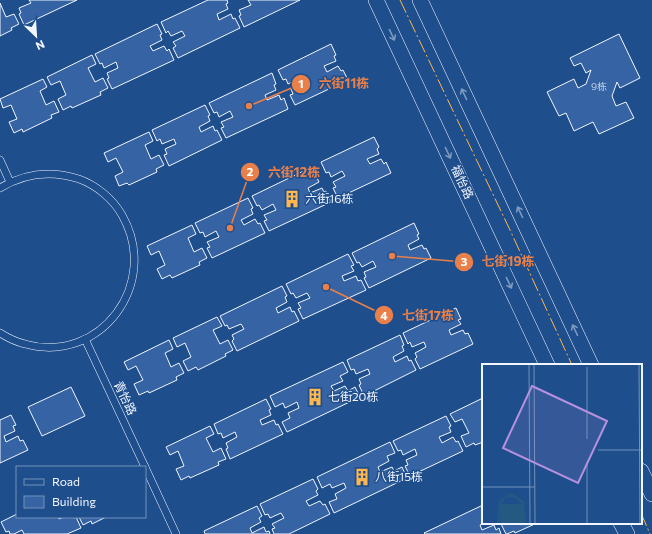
<svg xmlns="http://www.w3.org/2000/svg" width="652" height="534" font-family="Commissioner,'Noto Sans SC',sans-serif">
  <style>
    .building { fill: #3563a3; stroke: #f2f6ff }
    .lines { fill: none; stroke-linecap: round; stroke-linejoin: round }
    .service-casing { stroke: #f2f6ff; stroke-width: 8 }
    .minor-casing { stroke: #f2f6ff; stroke-width: 16 }
    .service { stroke: #1f4e8c; stroke-width: 7 }
    .minor { stroke: #1f4e8c; stroke-width: 15 }
    .power { stroke: #ffb74d; stroke-width: 1; stroke-dasharray: 14 3 2 3; stroke-linecap: butt }
    .oneway { stroke: #7e9ac0 }
    .labels { text-anchor: middle; stroke-width: 3; stroke-linejoin: round; paint-order: stroke }
    .number-label { font-size: 10px; fill: #c3d1e8 }
    .street-label { font-size: 12px; fill: #f2f6ff; stroke: #1f4e8c }
    .poi-label { font-size: 12px; fill: #f2f6ff; stroke: #1f4e8c; text-anchor: start }
    .inset-road { fill: none; stroke: #7391ba; stroke-width: 1 }
    .view { fill: #b691df; fill-opacity: 0.15; stroke: #b691df; stroke-width: 2 }
    .inset-edge { fill: none; stroke: #f2f6ff; stroke-width: 2 }
    .leader { fill: none; stroke: #ea8049; stroke-width: 1.5 }
    .callout-dot { fill: #ea8049; stroke: #1f4e8c; stroke-width: 1.5 }
    .mark-label { font-size: 12px; text-anchor: middle; font-weight: bold; fill: #fff }
    .callout-label { font-size: 13px; text-anchor: middle; font-weight: bold; fill: #ea8049; stroke: #1f4e8c; stroke-width: 3; stroke-linejoin: round; paint-order: stroke }
  </style>
  <rect width="100%" height="100%" fill="#1f4e8c"/>
  <g class="building">
    <path d="M 29,0 L 77,0 L 24,25 L 19,14 L 21,13 L 19,8 L 31,3 Z"/>
    <path d="M 208,0 L 227,0 L 228,3 L 226,4 L 228,9 L 217,14 L 219,20 L 231,14 L 233,19 L 235,18 L 240,28 L 178,58 L 173,48 L 176,46 L 173,42 L 185,36 L 182,31 L 171,36 L 168,31 L 166,33 L 161,22 Z"/>
    <path d="M 248,0 L 300,0 L 244,27 L 239,16 L 241,15 L 239,10 L 251,5 Z"/>
    <path d="M 0,3 L 6,17 L 14,14 L 19,24 L 11,28 L 12,30 L 0,36 Z"/>
    <path d="M 157,24 L 162,34 L 160,35 L 162,40 L 150,46 L 153,51 L 164,46 L 167,51 L 169,49 L 174,60 L 112,89 L 107,79 L 109,78 L 107,73 L 118,68 L 116,62 L 104,68 L 102,63 L 100,64 L 95,54 Z"/>
    <path d="M 619,34 L 640,78 L 620,88 L 617,82 L 612,96 L 616,106 L 626,102 L 634,118 L 599,134 L 593,122 L 574,131 L 566,113 L 559,116 L 547,92 L 574,79 L 578,88 L 586,84 L 591,70 L 586,73 L 581,63 L 574,66 L 570,58 Z"/>
    <path d="M 331,44 L 336,55 L 334,56 L 336,61 L 324,66 L 327,72 L 338,66 L 341,71 L 343,70 L 348,80 L 295,105 L 290,95 L 293,94 L 291,89 L 302,83 L 299,78 L 288,84 L 286,79 L 283,80 L 278,70 Z"/>
    <path d="M 92,55 L 96,64 L 88,68 L 95,82 L 103,78 L 108,88 L 100,92 L 101,95 L 72,108 L 71,106 L 63,110 L 58,99 L 66,95 L 60,81 L 51,85 L 47,77 Z"/>
    <path d="M 272,73 L 276,84 L 274,85 L 276,90 L 265,95 L 267,100 L 279,95 L 281,100 L 284,98 L 288,109 L 226,138 L 221,128 L 224,127 L 221,122 L 233,117 L 230,111 L 219,117 L 217,112 L 214,113 L 209,103 Z"/>
    <path d="M 43,79 L 47,87 L 40,91 L 46,105 L 54,101 L 59,112 L 51,115 L 52,118 L 23,132 L 22,129 L 14,133 L 9,122 L 17,119 L 11,105 L 3,108 L 0,99 Z"/>
    <path d="M 205,105 L 210,115 L 208,116 L 210,121 L 199,127 L 201,132 L 213,126 L 215,131 L 217,130 L 222,140 L 169,166 L 164,155 L 167,154 L 165,149 L 176,144 L 174,139 L 162,144 L 160,139 L 157,141 L 152,130 Z"/>
    <path d="M 149,132 L 153,141 L 145,145 L 151,159 L 159,155 L 164,165 L 156,169 L 157,172 L 129,185 L 127,183 L 119,186 L 115,176 L 123,172 L 116,158 L 108,162 L 104,153 Z"/>
    <path d="M 374,137 L 379,147 L 377,149 L 379,154 L 367,159 L 370,164 L 381,159 L 384,164 L 386,162 L 391,173 L 338,198 L 333,188 L 336,187 L 333,182 L 345,176 L 342,171 L 331,177 L 329,172 L 326,173 L 321,162 Z"/>
    <path d="M 314,166 L 319,176 L 317,178 L 319,182 L 308,188 L 310,193 L 322,188 L 324,192 L 326,191 L 331,202 L 269,231 L 264,221 L 267,220 L 264,215 L 276,210 L 273,204 L 262,210 L 259,205 L 257,206 L 252,196 Z"/>
    <path d="M 248,198 L 253,208 L 251,209 L 253,214 L 241,220 L 244,225 L 255,219 L 258,224 L 260,223 L 265,233 L 212,258 L 207,248 L 210,247 L 207,242 L 219,237 L 216,231 L 205,237 L 203,232 L 200,233 L 195,223 Z"/>
    <path d="M 414,223 L 419,234 L 417,235 L 419,239 L 408,245 L 410,250 L 422,245 L 424,249 L 426,248 L 431,258 L 369,288 L 364,278 L 366,277 L 364,272 L 376,267 L 373,261 L 362,267 L 359,262 L 357,263 L 352,253 Z"/>
    <path d="M 192,225 L 196,234 L 188,238 L 194,252 L 202,248 L 207,258 L 199,262 L 200,265 L 172,278 L 170,275 L 162,279 L 157,269 L 165,265 L 159,251 L 151,255 L 147,246 Z"/>
    <path d="M 348,254 L 354,265 L 351,266 L 354,271 L 342,276 L 344,281 L 356,276 L 358,281 L 361,280 L 366,290 L 303,319 L 298,309 L 301,308 L 298,303 L 310,298 L 307,293 L 296,298 L 293,293 L 291,294 L 286,284 Z"/>
    <path d="M 282,286 L 287,296 L 285,297 L 287,302 L 276,308 L 278,313 L 290,307 L 292,312 L 294,311 L 299,321 L 237,351 L 232,341 L 234,339 L 232,335 L 244,329 L 241,324 L 229,329 L 227,325 L 225,326 L 220,316 Z"/>
    <path d="M 456,308 L 461,319 L 458,320 L 461,324 L 449,330 L 451,335 L 463,330 L 465,334 L 468,333 L 473,344 L 420,369 L 415,359 L 417,357 L 415,353 L 426,347 L 424,342 L 412,347 L 410,342 L 408,344 L 403,333 Z"/>
    <path d="M 217,317 L 222,326 L 213,330 L 220,344 L 228,340 L 233,350 L 225,354 L 226,356 L 198,370 L 196,367 L 188,371 L 183,361 L 191,357 L 185,343 L 177,347 L 173,338 Z"/>
    <path d="M 400,335 L 404,345 L 402,346 L 404,351 L 393,357 L 395,362 L 407,356 L 409,361 L 411,360 L 416,370 L 364,396 L 359,385 L 361,384 L 359,379 L 370,374 L 368,369 L 356,374 L 354,369 L 351,370 L 347,360 Z"/>
    <path d="M 169,340 L 173,349 L 165,353 L 171,367 L 179,363 L 184,373 L 176,377 L 177,380 L 149,393 L 148,391 L 139,395 L 134,384 L 143,380 L 136,366 L 128,370 L 124,362 Z"/>
    <path d="M 343,362 L 348,372 L 340,376 L 343,381 L 331,386 L 334,391 L 345,386 L 348,391 L 355,387 L 360,397 L 287,432 L 282,422 L 290,418 L 288,413 L 299,408 L 297,402 L 285,408 L 283,403 L 275,407 L 270,396 Z"/>
    <path d="M 71,387 L 85,416 L 42,436 L 28,407 Z"/>
    <path d="M 483,398 L 483,442 L 475,445 L 474,443 L 466,447 L 461,436 L 469,433 L 462,419 L 455,422 L 450,414 Z"/>
    <path d="M 266,399 L 271,409 L 269,410 L 271,415 L 260,420 L 262,425 L 274,420 L 276,425 L 278,424 L 283,434 L 230,459 L 226,449 L 228,448 L 226,443 L 237,437 L 235,432 L 223,438 L 221,433 L 218,434 L 214,424 Z"/>
    <path d="M 11,415 L 16,425 L 13,426 L 15,431 L 4,436 L 6,442 L 18,436 L 20,441 L 23,440 L 28,450 L 0,463 L 0,420 Z"/>
    <path d="M 446,416 L 451,426 L 449,427 L 451,432 L 439,437 L 442,443 L 453,437 L 456,442 L 458,441 L 463,451 L 410,476 L 405,466 L 408,465 L 406,460 L 417,455 L 415,449 L 403,455 L 401,450 L 398,451 L 393,441 Z"/>
    <path d="M 210,426 L 214,434 L 206,438 L 213,452 L 221,448 L 226,459 L 218,462 L 219,465 L 190,478 L 189,476 L 181,480 L 176,469 L 184,466 L 178,451 L 170,455 L 166,447 Z"/>
    <path d="M 390,442 L 395,453 L 387,456 L 389,461 L 378,467 L 380,472 L 392,467 L 394,471 L 402,467 L 407,478 L 334,513 L 329,502 L 337,499 L 335,494 L 346,488 L 344,483 L 332,488 L 330,484 L 322,488 L 317,477 Z"/>
    <path d="M 313,479 L 318,489 L 316,491 L 318,495 L 306,501 L 309,506 L 320,501 L 323,505 L 325,504 L 330,514 L 289,534 L 274,534 L 272,529 L 275,528 L 272,524 L 284,518 L 281,513 L 270,518 L 268,514 L 265,515 L 260,504 Z"/>
    <path d="M 483,505 L 483,523 L 484,523 L 480,525 L 482,530 L 494,525 L 496,530 L 499,528 L 501,534 L 425,534 L 424,533 Z"/>
    <path d="M 257,506 L 262,516 L 259,518 L 261,522 L 250,528 L 252,533 L 264,527 L 266,532 L 269,531 L 270,534 L 205,534 L 204,531 Z"/>
    <path d="M 17,514 L 17,517 L 58,517 L 59,519 L 64,517 L 73,517 L 73,518 L 76,517 L 81,528 L 67,534 L 24,534 L 22,530 L 14,534 L 10,534 L 9,531 L 6,532 L 1,522 Z"/>
    <path d="M 79,517 L 106,517 L 92,524 L 91,521 L 83,525 Z"/>
    <path d="M 503,523 L 537,523 L 515,533 L 514,531 L 507,534 L 506,534 L 501,524 Z"/>
  </g>
  <g class="lines">
    <g class="service-casing">
      <g id="service">
        <path d="M 0,160 L 10,182"/>
        <path d="M 0,188 C 25,173 51,170 79,179 C 96,185 113,199 122,215 C 161,283 101,365 25,344 C 16,342 8,338 0,333"/>
        <path d="M 85,339 L 145,467"/>
        <path d="M 145,467 L 176,534"/>
      </g>
    </g>
    <g class="minor-casing">
      <g id="minor">
        <path d="M 376,0 L 547,365"/>
        <path d="M 420,0 L 591,365"/>
        <path d="M 641,471 L 652,494"/>
        <path d="M 621,523 L 627,534"/>
      </g>
    </g>
    <use href="#service" class="service"/>
    <use href="#minor" class="minor"/>
    <g class="power">
      <path d="M 400,0 L 510,230 L 572,365"/>
      <path d="M 641,513 L 650,534"/>
    </g>
  </g>
  <defs><path id="oneway-shaft" d="M-6 0H5M1.5-3L5.5 0L1.5 3" fill="none" stroke-width="1.6" stroke-linecap="round" stroke-linejoin="round"/></defs>
  <g class="oneway">
    <use href="#oneway-shaft" transform="translate(392 35) rotate(65)"/>
    <use href="#oneway-shaft" transform="translate(464 94) rotate(-115)"/>
    <use href="#oneway-shaft" transform="translate(448 153) rotate(65)"/>
    <use href="#oneway-shaft" transform="translate(520 212) rotate(-115)"/>
    <use href="#oneway-shaft" transform="translate(509 283) rotate(65)"/>
    <use href="#oneway-shaft" transform="translate(575 330) rotate(-115)"/>
  </g>
  <defs>
    <g id="building-bare" transform="scale(1.38)"><path d="M-4-6H4V6H1V3H-1V6H-4ZM-2.5-4.3h1.7v1.8h-1.7ZM.8-4.3h1.7v1.8H.8ZM-2.5-1h1.7V.8h-1.7ZM.8-1h1.7V.8H.8Z" fill="#ffb74d" stroke="#1f4e8c" stroke-width="2.5" paint-order="stroke"/></g>
  </defs>
  <g fill-rule="evenodd">
    <use href="#building-bare" x="292" y="199"/>
    <use href="#building-bare" x="315" y="397"/>
    <use href="#building-bare" x="362" y="477"/>
  </g>
  <g class="labels">
    <g class="number-label">
      <text x="599" y="90">9栋</text>
    </g>
    <g class="street-label">
      <text transform="translate(462 182) rotate(65)" y="4">福怡路</text>
      <text transform="translate(125 398) rotate(65)" y="4">青怡路</text>
    </g>
    <g class="poi-label">
      <text x="305" y="203">六街16栋</text>
      <text x="328" y="401">七街20栋</text>
      <text x="375" y="481">八街15栋</text>
    </g>
  </g>
  <g transform="translate(482 364)">
    <rect width="160" height="160" fill="#1f4e8c"/>
    <path d="M 29,129 L 42,137 L 44,160 L 40,160 L 40,143 L 40,160 L 19,160 L 18,143 L 18,160 L 15,160 L 17,137 ZM 31,133 L 40,140 L 19,140 L 23,134 Z" fill="#245a82" fill-rule="evenodd"/>
    <path class="inset-road" d="M 47,0 L 48,160M 52,0 L 53,160M 157,0 L 158,160M 105,3 L 105,75M 116,86 L 160,86M 105,98 L 105,160M 0,123 L 53,123"/>
    <path class="view" d="M 50,22 L 125,57 L 96,119 L 21,84 Z"/>
    <rect width="160" height="160" class="inset-edge"/>
  </g>
  <path class="leader" d="M249 106L301 84M230 228L250 172M392 256L464 262M326 287L384 315"/>
  <g class="callout-dot">
    <circle cx="249" cy="106" r="4"/>
    <circle cx="230" cy="228" r="4"/>
    <circle cx="392" cy="256" r="4"/>
    <circle cx="326" cy="287" r="4"/>
    <circle cx="301" cy="84" r="10"/>
    <circle cx="250" cy="172" r="10"/>
    <circle cx="464" cy="262" r="10"/>
    <circle cx="384" cy="315" r="10"/>
  </g>
  <g class="mark-label">
    <text x="301" y="88">1</text>
    <text x="250" y="176">2</text>
    <text x="464" y="266">3</text>
    <text x="384" y="320">4</text>
  </g>
  <g class="callout-label">
    <text x="344" y="88">六街11栋</text>
    <text x="294" y="177">六街12栋</text>
    <text x="508" y="266">七街19栋</text>
    <text x="428" y="320">七街17栋</text>
  </g>
  <rect x="16" y="466" width="130" height="52" fill="#1f4e8c" stroke="#7391ba"/>
  <rect x="24" y="479" width="20" height="6" fill="#1f4e8c" stroke="#7391ba"/>
  <text x="52" y="486" font-size="12" fill="#f2f6ff">Road</text>
  <rect x="24" y="496" width="20" height="12" fill="#3563a3" stroke="#7391ba"/>
  <text x="52" y="506" font-size="12" fill="#f2f6ff">Building</text>
  <g transform="translate(36 36) rotate(155)" stroke="#1f4e8c" stroke-width="3" paint-order="stroke">
  <path d="M0-3L7 15L0 10L-7 15Z" fill="#f2f6ff"/>
  <text y="-6" font-size="11" font-weight="bold" text-anchor="middle" fill="#f2f6ff">N</text>
  </g>
</svg>
